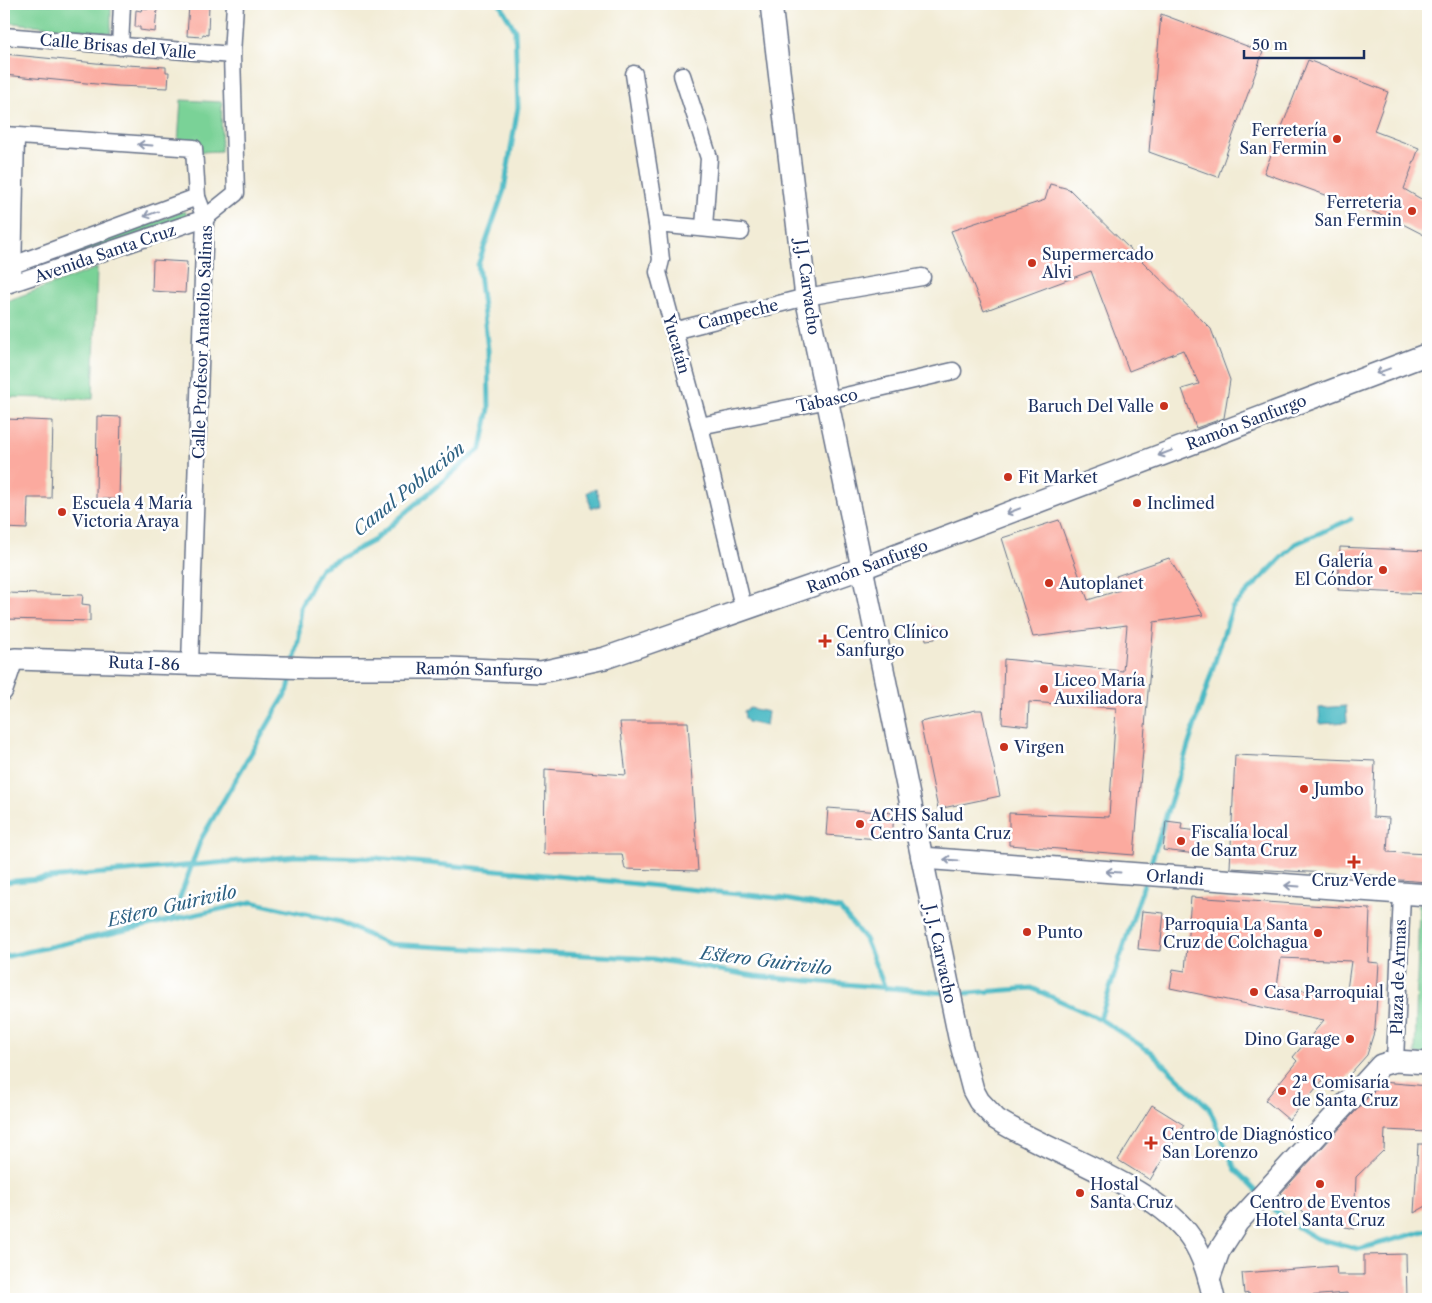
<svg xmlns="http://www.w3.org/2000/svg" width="1432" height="1303" font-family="'Libre Caslon Text',serif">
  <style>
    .green { fill: #7ad297; stroke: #4a807a }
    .water { fill: #4cbac5; stroke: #347492 }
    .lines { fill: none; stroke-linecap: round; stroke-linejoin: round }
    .stream { stroke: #4cbac5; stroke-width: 5 }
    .building { fill: #fbaa9f; fill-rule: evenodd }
    .minor-casing { stroke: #667188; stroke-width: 19 }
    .major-casing { stroke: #667188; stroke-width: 24 }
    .minor { stroke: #fff; stroke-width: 16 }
    .major { stroke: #fff; stroke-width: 21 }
    .oneway { stroke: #8d97ae }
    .poi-dot { fill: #c8321e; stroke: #fff; stroke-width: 2 }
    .labels { text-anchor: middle; stroke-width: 5; stroke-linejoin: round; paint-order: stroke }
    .street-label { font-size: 16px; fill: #1b2f5e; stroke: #fff }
    .poi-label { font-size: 16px; fill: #1b2f5e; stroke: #fff; text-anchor: start }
    .water-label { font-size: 18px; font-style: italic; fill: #2c6082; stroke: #fff }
  </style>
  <rect width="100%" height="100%" fill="#fff"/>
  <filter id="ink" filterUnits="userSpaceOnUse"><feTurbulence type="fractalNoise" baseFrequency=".02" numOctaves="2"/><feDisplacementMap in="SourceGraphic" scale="10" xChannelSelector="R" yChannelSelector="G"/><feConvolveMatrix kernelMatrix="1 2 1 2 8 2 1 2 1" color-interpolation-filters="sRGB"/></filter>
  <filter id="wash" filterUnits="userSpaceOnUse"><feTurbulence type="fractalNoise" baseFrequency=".0096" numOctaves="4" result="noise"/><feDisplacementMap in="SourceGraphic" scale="20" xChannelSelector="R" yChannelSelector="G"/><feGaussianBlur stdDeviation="1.12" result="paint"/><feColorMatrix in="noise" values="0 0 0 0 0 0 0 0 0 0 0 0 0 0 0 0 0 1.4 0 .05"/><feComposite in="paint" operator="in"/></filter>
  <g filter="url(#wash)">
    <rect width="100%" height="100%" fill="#f2ecd6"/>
    <g class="green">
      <path d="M 4,4 L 111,4 L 111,33 L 4,22 Z"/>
      <path d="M 181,100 L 222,102 L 221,151 L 199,152 L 178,143 Z"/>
      <path d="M 185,211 L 187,216 L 50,266 L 47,260 Z"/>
      <path d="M 97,268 L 93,399 L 4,397 L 4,302 Z"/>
      <path d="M 1419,904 L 1428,905 L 1428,1055 L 1415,1054 Z"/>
    </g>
    <g class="water">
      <path d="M 596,489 L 601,506 L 591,508 L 587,492 Z"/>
      <path d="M 1346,706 L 1347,722 L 1320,724 L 1319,708 Z"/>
      <path d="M 750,708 L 768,712 L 766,726 L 748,722 L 745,718 L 744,711 Z"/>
    </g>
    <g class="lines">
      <g class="stream">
        <path d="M 294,662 L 299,637 L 300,607 L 321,568 L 373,541 L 481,448 L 489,409 L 488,350 L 478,265 L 504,190 L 518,107 L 515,30 L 500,4"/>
        <path d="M 1150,866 L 1232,608 L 1295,544 L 1351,519"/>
        <path d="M 4,882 L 296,856 L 376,858 L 779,898 L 840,909 L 865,939 L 885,988"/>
        <path d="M 172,920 L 201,839 L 288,690 L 292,672"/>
        <path d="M 4,957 L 252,902 L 341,922 L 386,944 L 653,959 L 755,976 L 945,993"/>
        <path d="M 956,994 L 1032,988 L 1100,1019 L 1151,1052 L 1209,1108 L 1235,1169 L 1258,1192"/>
        <path d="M 1100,1019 L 1144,884"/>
        <path d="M 1265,1200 L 1284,1219 L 1316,1238 L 1359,1249 L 1428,1230"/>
      </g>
    </g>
    <g id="blocks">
      <g class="building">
        <path d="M 189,4 L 209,4 L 208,35 L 203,34 L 202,37 L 187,36 Z"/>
        <path d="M 142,8 L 157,9 L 155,32 L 140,30 L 140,27 L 135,27 L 136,10 L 141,11 Z"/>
        <path d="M 1161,14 L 1263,52 L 1218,177 L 1149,152 Z"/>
        <path d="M 4,54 L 106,64 L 166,67 L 166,72 L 169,72 L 168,88 L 117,86 L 4,75 Z"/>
        <path d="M 1308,60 L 1388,92 L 1374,131 L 1419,148 L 1404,189 L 1428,203 L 1428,237 L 1393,219 L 1264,173 Z"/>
        <path d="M 1050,184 L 1069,189 L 1211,329 L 1230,380 L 1224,418 L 1196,428 L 1182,389 L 1199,384 L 1183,350 L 1129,371 L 1091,271 L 984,311 L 951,231 L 1045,200 Z"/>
        <path d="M 153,260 L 187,262 L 185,293 L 152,291 Z"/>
        <path d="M 97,416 L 121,417 L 119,499 L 96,499 Z"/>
        <path d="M 6,419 L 53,421 L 51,498 L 28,498 L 27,529 L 4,528 Z"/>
        <path d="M 1059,520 L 1088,600 L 1120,590 L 1116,576 L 1169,558 L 1203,615 L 1154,622 L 1134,855 L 1009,845 L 1009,813 L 1109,817 L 1116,708 L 1029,702 L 1028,726 L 1002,723 L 1004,659 L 1123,671 L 1127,625 L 1033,637 L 1002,538 Z"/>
        <path d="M 1340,547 L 1428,551 L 1428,594 L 1338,590 Z"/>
        <path d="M 4,593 L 83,595 L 82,604 L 90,605 L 90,621 L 4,619 Z"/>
        <path d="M 934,626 L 939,630 L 938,636 L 935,639 L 926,640 L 925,632 L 928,627 Z"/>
        <path d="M 976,710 L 982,710 L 1000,796 L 938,809 L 920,722 Z"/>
        <path d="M 620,722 L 688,722 L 698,871 L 625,869 L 622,854 L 544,854 L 545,769 L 626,775 Z"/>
        <path d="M 1235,755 L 1375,761 L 1373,817 L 1389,818 L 1387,852 L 1428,854 L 1428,882 L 1386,879 L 1386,876 L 1230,868 Z"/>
        <path d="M 828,808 L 894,813 L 892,840 L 826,835 Z"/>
        <path d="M 1166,821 L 1182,823 L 1181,829 L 1199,831 L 1196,854 L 1163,850 Z"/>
        <path d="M 1191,897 L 1370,909 L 1368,962 L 1379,963 L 1375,1029 L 1367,1055 L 1334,1092 L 1322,1081 L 1289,1120 L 1265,1100 L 1297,1061 L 1293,1057 L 1324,1020 L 1170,988 L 1173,969 L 1185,971 ZM 1281,958 L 1351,961 L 1346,997 L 1277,986 Z"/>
        <path d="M 1142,911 L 1164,913 L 1160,951 L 1138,949 Z"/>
        <path d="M 1382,1082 L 1428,1086 L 1428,1132 L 1385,1130 L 1384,1150 L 1356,1177 L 1354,1229 L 1345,1227 L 1331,1212 L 1319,1226 L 1281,1193 Z"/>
        <path d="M 1152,1105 L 1184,1125 L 1150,1180 L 1118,1160 Z"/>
        <path d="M 1418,1144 L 1428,1144 L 1428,1205 L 1414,1213 Z"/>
        <path d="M 1406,1254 L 1407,1299 L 1348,1299 L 1348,1293 L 1292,1297 L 1292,1299 L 1250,1299 L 1249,1293 L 1244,1294 L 1242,1273 L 1336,1266 L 1337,1275 L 1364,1275 L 1364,1255 Z"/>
      </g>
    </g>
  </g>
  <g filter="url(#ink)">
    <use href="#blocks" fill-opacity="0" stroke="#667188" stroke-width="1"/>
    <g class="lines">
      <g class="minor-casing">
        <g id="minor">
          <path d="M 4,36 L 232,55"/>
          <path d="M 120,47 L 122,4"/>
          <path d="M 634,74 L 657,224 L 661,260 L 658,272 L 700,426 L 744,611"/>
          <path d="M 682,75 L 709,158 L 704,227"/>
          <path d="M 4,135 L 194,148 L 197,197 L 205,218 L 190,664"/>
          <path d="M 657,224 L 741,232"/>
          <path d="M 13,265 L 197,197"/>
          <path d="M 13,275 L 16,136"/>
          <path d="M 4,286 L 205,218 L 236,193 L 232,55 L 235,4"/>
          <path d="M 673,331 L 806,297 L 922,277"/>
          <path d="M 700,426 L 828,400 L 953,371"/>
          <path d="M 4,692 L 15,659"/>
          <path d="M 1395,1061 L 1402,894"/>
        </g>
      </g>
      <g class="major-casing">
        <g id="major">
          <path d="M 771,4 L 806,297 L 959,1037 L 973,1090 L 979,1101 L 996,1119 C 1050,1154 1157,1186 1191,1238 C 1204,1257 1209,1278 1214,1299"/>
          <path d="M 4,661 L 15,659 L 314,668 L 449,668 L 541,672 L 605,658 L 863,568 L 1428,354"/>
          <path d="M 922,858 L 1428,895"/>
          <path d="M 1209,1279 L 1219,1251 L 1237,1223 L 1381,1065 L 1395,1061 L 1428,1063"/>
        </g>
      </g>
      <use href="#minor" class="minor"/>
      <use href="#major" class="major"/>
    </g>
    <defs><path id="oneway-shaft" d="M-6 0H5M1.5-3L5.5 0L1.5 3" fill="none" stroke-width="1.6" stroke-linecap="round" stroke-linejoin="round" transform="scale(1.25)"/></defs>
    <g class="oneway">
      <use href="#oneway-shaft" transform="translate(145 145) rotate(-176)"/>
      <use href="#oneway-shaft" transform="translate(151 214) rotate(160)"/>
      <use href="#oneway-shaft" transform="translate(1383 371) rotate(160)"/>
      <use href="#oneway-shaft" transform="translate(1165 453) rotate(159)"/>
      <use href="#oneway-shaft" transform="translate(1013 511) rotate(159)"/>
      <use href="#oneway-shaft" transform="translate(951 860) rotate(-176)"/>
      <use href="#oneway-shaft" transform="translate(1113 872) rotate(-176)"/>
      <use href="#oneway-shaft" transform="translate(1292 886) rotate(-176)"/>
    </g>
  </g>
  <g class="poi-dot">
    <circle cx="1337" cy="139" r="5"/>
    <circle cx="1412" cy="211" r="5"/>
    <circle cx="1032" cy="263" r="5"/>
    <circle cx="1164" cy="406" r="5"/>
    <circle cx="1008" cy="477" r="5"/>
    <circle cx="1137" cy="503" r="5"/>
    <circle cx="62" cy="512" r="5"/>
    <circle cx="1383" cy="570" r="5"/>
    <circle cx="1049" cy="583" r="5"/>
    <path d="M822.5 633.5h5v5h5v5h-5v5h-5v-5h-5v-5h5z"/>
    <circle cx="1044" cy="689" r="5"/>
    <circle cx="1004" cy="747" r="5"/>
    <circle cx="1304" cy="789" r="5"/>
    <circle cx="860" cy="824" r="5"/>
    <circle cx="1181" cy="841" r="5"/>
    <path d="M1351.5 854.5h5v5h5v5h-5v5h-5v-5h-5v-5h5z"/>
    <circle cx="1027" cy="932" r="5"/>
    <circle cx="1318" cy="933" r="5"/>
    <circle cx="1254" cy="992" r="5"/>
    <circle cx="1350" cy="1039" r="5"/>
    <circle cx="1282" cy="1091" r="5"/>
    <path d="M1148.5 1135.5h5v5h5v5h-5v5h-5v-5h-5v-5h5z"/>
    <circle cx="1320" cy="1184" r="5"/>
    <circle cx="1080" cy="1193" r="5"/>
  </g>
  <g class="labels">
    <g class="street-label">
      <text transform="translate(118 46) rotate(5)" y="6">Calle Brisas del Valle</text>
      <text transform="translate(105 253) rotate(-19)" y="6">Avenida Santa Cruz</text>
      <text transform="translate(808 287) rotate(82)" y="6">J.J. Carvacho</text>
      <text transform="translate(738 314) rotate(-14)" y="6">Campeche</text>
      <text transform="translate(202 342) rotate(-88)" y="6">Calle Profesor Anatolio Salinas</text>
      <text transform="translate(677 344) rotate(74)" y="6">Yucatán</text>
      <text transform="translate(827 400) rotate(-12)" y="6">Tabasco</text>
      <text transform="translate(1246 422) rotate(-21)" y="6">Ramón Sanfurgo</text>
      <text transform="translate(867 566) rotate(-20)" y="6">Ramón Sanfurgo</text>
      <text transform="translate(144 663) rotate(2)" y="6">Ruta I-86</text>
      <text transform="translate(479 669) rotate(1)" y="6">Ramón Sanfurgo</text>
      <text transform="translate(1175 877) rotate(4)" y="6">Orlandi</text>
      <text transform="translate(941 954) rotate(78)" y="6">J. J. Carvacho</text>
      <text transform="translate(1398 977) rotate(-88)" y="6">Plaza de Armas</text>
    </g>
    <g class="poi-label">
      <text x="1327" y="136" text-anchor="end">Ferretería<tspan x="1327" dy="18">San Fermin</tspan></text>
      <text x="1402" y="208" text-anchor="end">Ferreteria<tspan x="1402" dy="18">San Fermin</tspan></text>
      <text x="1042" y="260">Supermercado<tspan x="1042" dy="18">Alvi</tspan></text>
      <text x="1154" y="412" text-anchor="end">Baruch Del Valle</text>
      <text x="1018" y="483">Fit Market</text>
      <text x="72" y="509">Escuela 4 María<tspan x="72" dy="18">Victoria Araya</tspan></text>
      <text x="1147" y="509">Inclimed</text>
      <text x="1373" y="567" text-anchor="end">Galería<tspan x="1373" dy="18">El Cóndor</tspan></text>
      <text x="1059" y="589">Autoplanet</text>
      <text x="836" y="638">Centro Clínico<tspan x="836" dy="18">Sanfurgo</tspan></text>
      <text x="1054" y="686">Liceo María<tspan x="1054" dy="18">Auxiliadora</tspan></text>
      <text x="1014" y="753">Virgen</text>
      <text x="1314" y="795">Jumbo</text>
      <text x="870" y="821">ACHS Salud<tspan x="870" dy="18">Centro Santa Cruz</tspan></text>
      <text x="1191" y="838">Fiscalía local<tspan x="1191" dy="18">de Santa Cruz</tspan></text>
      <text x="1354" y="886" text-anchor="middle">Cruz Verde</text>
      <text x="1308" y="930" text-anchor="end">Parroquia La Santa<tspan x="1308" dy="18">Cruz de Colchagua</tspan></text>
      <text x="1037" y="938">Punto</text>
      <text x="1264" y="998">Casa Parroquial</text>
      <text x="1340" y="1045" text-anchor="end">Dino Garage</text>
      <text x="1292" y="1088">2ª Comisaría<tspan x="1292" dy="18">de Santa Cruz</tspan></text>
      <text x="1162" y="1140">Centro de Diagnóstico<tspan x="1162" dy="18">San Lorenzo</tspan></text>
      <text x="1090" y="1190">Hostal<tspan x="1090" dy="18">Santa Cruz</tspan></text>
      <text x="1320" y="1208" text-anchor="middle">Centro de Eventos<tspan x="1320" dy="18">Hotel Santa Cruz</tspan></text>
    </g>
    <g class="water-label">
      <text transform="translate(409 489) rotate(-39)" y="6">Canal Población</text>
      <text transform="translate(172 906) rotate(-13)" y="6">Estero Guirivilo</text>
      <text transform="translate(766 961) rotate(7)" y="6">Estero Guirivilo</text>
    </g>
  </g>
  <rect width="1432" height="1303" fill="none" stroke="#fff" stroke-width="20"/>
  <path d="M1244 50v8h120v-8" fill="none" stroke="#1b2f5e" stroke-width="2.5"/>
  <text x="1252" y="50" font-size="15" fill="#1b2f5e" stroke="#ffffff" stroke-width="4" paint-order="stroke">50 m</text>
</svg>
